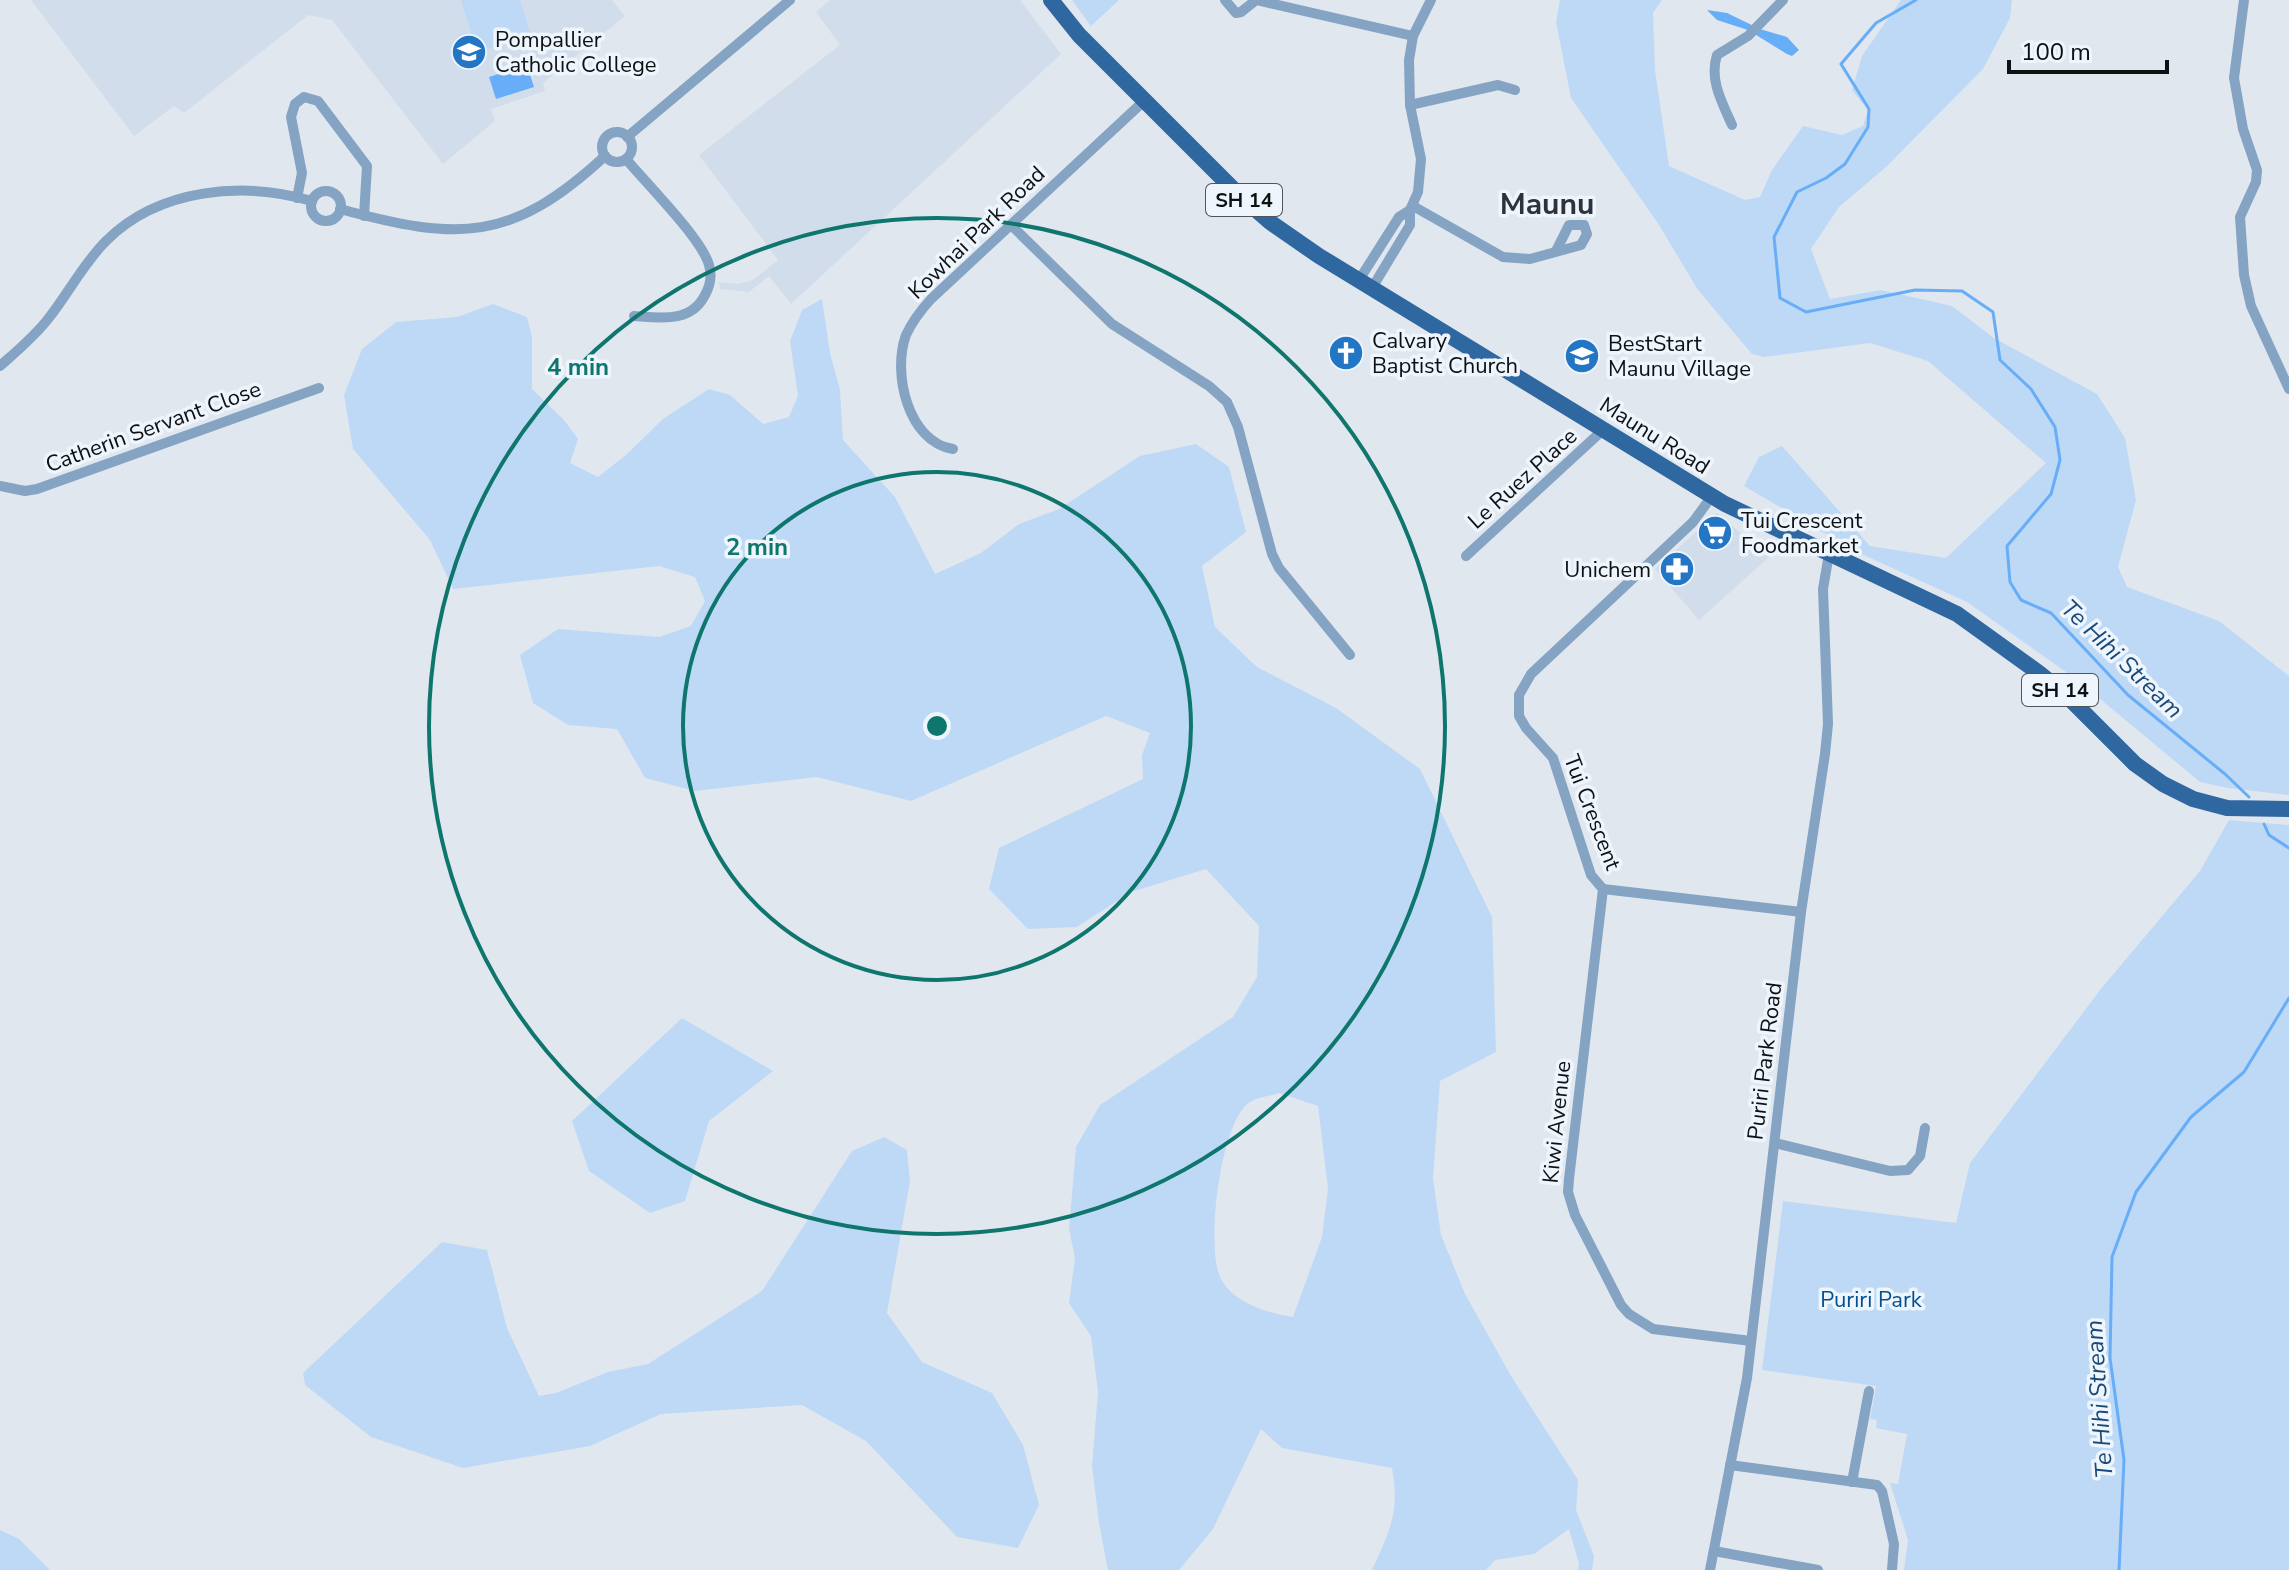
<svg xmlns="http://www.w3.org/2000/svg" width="2289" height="1570" font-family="'Nunito Sans',sans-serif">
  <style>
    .built { fill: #d1ddeb }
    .green { fill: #bed9f6; fill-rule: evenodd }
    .water { fill: #67adf7 }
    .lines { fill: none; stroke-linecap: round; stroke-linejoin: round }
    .stream { stroke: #67adf7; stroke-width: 3 }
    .minor { stroke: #85a3c3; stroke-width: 10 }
    .primary { stroke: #2f67a1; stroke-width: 16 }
    .ring { fill: none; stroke: #0f766e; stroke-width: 4 }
    .labels { text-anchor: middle; stroke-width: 7; stroke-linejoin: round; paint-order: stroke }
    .shield { fill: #eef5fd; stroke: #515559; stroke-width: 2 }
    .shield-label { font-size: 20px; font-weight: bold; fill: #0e1113 }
    .poi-label { font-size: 22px; fill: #0e1113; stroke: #eef5fd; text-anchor: start }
    .street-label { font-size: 22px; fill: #0e1113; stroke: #eef5fd }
    .park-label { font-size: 22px; fill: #005193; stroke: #eef5fd }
    .water-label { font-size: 24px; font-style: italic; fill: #184978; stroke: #eef5fd }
    .district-label { font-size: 30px; font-weight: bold; fill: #2e3339; stroke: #eef5fd }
    .centre { fill: #0f766e; stroke: #eef5fd; stroke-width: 4 }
    .ring-label { font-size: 24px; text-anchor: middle; font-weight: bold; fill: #0f766e; stroke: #eef5fd; stroke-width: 7; stroke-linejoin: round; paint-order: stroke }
  </style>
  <rect width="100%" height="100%" fill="#e1e7ef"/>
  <g class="built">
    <path d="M 31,0 L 612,0 L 625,16 L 543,83 L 545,91 L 491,109 L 495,121 L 443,164 L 332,20 L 308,15 L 184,113 L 174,106 L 134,136 Z"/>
    <path d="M 830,0 L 1020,0 L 1061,54 L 791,304 L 769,276 L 749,292 L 720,289 L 719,282 L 738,284 L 753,280 L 778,260 L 699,155 L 840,45 L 816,12 Z"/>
    <path d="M 1717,513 L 1769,557 L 1699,620 L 1655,569 Z"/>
  </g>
  <g class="green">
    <path d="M 461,0 L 520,0 L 531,36 L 477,52 Z"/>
    <path d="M 1072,0 L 1119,0 L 1091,26 Z"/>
    <path d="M 1560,0 L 1662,0 L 1653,13 L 1655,70 L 1669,166 L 1745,200 L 1760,197 L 1772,170 L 1803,126 L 1842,135 L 1863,126 L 1868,110 L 1852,90 L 1862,56 L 1901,0 L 2012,0 L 2010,18 L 1983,69 L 1886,167 L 1839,207 L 1811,249 L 1830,299 L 1881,290 L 1952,306 L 1994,338 L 2097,394 L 2125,438 L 2136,500 L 2118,567 L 2127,587 L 2219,621 L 2289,676 L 2289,795 L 2228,788 L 2200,782 L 2076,679 L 1967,602 L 1857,552 L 1744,486 L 1759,457 L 1782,446 L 1870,546 L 1946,558 L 2046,463 L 1928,361 L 1870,343 L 1764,357 L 1752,354 L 1698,290 L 1659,225 L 1571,98 L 1556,22 Z"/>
    <path d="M 822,299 L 830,353 L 840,390 L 843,440 L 895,497 L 935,574 L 981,553 L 1019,524 L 1059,509 L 1140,456 L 1196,444 L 1229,467 L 1246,532 L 1202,566 L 1215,627 L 1257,667 L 1336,708 L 1420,769 L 1492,917 L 1496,1052 L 1440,1081 L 1433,1178 L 1441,1235 L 1465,1294 L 1511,1376 L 1578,1480 L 1576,1510 L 1594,1556 L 1592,1570 L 1578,1570 L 1579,1564 L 1569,1529 L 1534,1554 L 1495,1560 L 1486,1570 L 1372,1570 C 1390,1530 1400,1512 1392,1468 L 1282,1448 L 1261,1429 L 1213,1529 L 1179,1570 L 1108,1570 L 1099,1523 L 1092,1466 L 1098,1392 L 1091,1336 L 1069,1303 L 1075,1258 L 1069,1229 L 1076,1147 L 1100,1105 L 1233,1017 L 1257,977 L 1259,926 L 1206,869 L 1131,892 L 1077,927 L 1028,929 L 989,889 L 999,848 L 1143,779 L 1142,755 L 1150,733 L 1106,716 L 911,801 L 817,777 L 695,791 L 645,778 L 617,729 L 568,725 L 533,703 L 520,655 L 558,629 L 659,637 L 691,626 L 705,601 L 695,577 L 659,566 L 453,589 L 430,540 L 353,449 L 344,395 L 362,349 L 396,322 L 457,317 L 493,304 L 527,317 L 532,337 L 532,389 L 564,420 L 578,439 L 570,463 L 598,477 L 627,454 L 663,419 L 709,389 L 730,395 L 763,424 L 789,417 L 798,396 L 790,341 L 802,310 ZM 1279,1093 L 1318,1106 L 1328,1189 L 1322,1237 L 1293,1317 C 1268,1313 1232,1303 1220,1277 C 1206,1246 1220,1121 1250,1102 C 1258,1097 1271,1096 1279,1093 Z"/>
    <path d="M 2229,820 L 2289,825 L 2289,1570 L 1904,1570 L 1908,1540 L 1890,1483 L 1898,1484 L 1907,1434 L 1876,1428 L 1877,1420 L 1870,1419 L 1876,1386 L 1762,1370 L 1783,1201 L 1956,1223 L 1970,1163 L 2100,990 L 2200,871 Z"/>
    <path d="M 682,1018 L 773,1071 L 709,1121 L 685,1201 L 650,1213 L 589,1171 L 572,1121 Z"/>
    <path d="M 884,1137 L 907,1150 L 910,1181 L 887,1313 L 922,1362 L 992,1393 L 1023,1445 L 1039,1505 L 1018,1548 L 957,1537 L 866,1441 L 802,1405 L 661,1414 L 590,1446 L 463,1468 L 371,1437 L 305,1385 L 303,1373 L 442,1242 L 487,1250 L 507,1328 L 539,1396 L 556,1393 L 608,1372 L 648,1364 L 762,1291 L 852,1151 Z"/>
    <path d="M 0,1530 L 19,1539 L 50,1570 L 0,1570 Z"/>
  </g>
  <g class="water">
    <path d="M 1707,10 L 1727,13 L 1760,29 L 1787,37 L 1799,50 L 1792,56 L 1787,54 L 1748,30 L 1717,20 Z"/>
    <path d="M 527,65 L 534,87 L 496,99 L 489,77 Z"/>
  </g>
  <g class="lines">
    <g class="stream">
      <path d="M 1916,0 L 1876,23 L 1841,64 L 1869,109 L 1868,127 L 1845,164 L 1826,178 L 1797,192 L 1774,237 L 1780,298 L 1806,312 L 1915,290 L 1962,291 L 1993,312 L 2000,360 L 2031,389 L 2055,427 L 2060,460 L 2051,494 L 2007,546 L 2010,582 L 2021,600 L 2051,613 L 2128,695 L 2225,774 L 2249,797"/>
      <path d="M 2264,824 L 2269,835 L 2289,848"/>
      <path d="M 2119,1570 L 2124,1460 L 2110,1358 L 2112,1257 L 2136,1192 L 2191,1117 L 2244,1072 L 2289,998"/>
    </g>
    <g class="minor">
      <path d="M 1225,0 L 1236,13 L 1241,12 L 1256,0"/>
      <path d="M 1256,0 L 1413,36"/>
      <path d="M 2244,0 L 2234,78 L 2243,129 L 2257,170 L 2256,182 L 2240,217 L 2244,275 L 2251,306 L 2289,389"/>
      <path d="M 1410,105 L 1498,85 L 1515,90"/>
      <path d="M 1732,125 C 1722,102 1709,80 1717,55 L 1748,36 L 1783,0"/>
      <circle cx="617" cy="147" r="15"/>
      <path d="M 627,137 L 790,0"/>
      <path d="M 626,159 C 646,183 702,239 709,265 C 712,275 710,286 705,295 C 691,323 661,318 634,316"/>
      <circle cx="326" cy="206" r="15"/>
      <path d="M 297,198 L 302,173 L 291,117 L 295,104 L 304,97 L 318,101 L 367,166 L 364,216"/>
      <path d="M 1413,206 L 1503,257 L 1530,259 L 1581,245 L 1587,234 L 1584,225 L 1569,225 L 1556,251"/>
      <path d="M 340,209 C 458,241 511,243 605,156"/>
      <path d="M 1011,225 L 1112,324 L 1209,386 L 1227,402 L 1238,427 L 1272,554 L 1279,568 L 1350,655"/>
      <path d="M 1359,280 L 1399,217 L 1410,210"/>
      <path d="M 1372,288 L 1410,225 L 1410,210 L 1418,192 L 1421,159 L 1410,105 L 1409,60 L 1413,36 L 1431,0"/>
      <path d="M 0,366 C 17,351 34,337 48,319 C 68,294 83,264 106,241 C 159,188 243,181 312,201"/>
      <path d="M 953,449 C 908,442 892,373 906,335 C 912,322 921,310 931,299 L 1144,101"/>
      <path d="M 0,486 L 25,491 L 37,489 L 319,388"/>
      <path d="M 1712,496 L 1693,522 L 1531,674 L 1519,695 L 1519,716 L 1526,728 L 1553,758 L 1591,875 L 1603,889 L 1801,912"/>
      <path d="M 1466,556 L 1604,429"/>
      <path d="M 1603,889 L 1569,1179 L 1568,1192 L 1575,1215 L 1621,1305 L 1629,1314 L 1653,1329 L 1751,1341"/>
      <path d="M 1775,1143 L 1890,1171 L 1908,1170 L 1920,1156 L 1925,1128"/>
      <path d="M 1730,1465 L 1877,1485 L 1882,1491 L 1894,1544 L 1892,1570"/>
      <path d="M 1852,1482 L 1869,1391"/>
      <path d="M 1714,1551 L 1818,1570"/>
      <path d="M 1710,1570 L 1747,1378 L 1801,912 L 1825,754 L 1828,724 L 1823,589 L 1829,554"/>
    </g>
    <path class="primary" d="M 1051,0 L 1079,35 L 1239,195 L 1270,222 L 1319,256 L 1725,504 L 1957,614 L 2039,673 L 2066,695 L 2135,764 L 2163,784 L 2193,799 L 2227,808 L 2289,809"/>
  </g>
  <g class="ring">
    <circle cx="937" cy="726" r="254"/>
    <circle cx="937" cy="726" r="508"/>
  </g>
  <defs>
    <g id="school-disc" transform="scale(1.8)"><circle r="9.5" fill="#2376c4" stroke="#eef5fd"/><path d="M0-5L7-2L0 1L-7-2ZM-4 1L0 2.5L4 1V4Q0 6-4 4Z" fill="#fff"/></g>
    <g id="church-disc" transform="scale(1.8)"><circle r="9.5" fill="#2376c4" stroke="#eef5fd"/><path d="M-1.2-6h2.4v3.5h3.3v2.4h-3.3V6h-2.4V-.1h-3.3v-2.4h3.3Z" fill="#fff"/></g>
    <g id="supermarket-disc" transform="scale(1.8)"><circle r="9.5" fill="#2376c4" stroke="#eef5fd"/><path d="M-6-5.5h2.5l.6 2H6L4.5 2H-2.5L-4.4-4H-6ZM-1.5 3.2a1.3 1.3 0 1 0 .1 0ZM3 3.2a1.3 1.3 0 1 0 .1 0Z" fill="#fff"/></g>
    <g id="pharmacy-disc" transform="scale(1.8)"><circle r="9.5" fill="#2376c4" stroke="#eef5fd"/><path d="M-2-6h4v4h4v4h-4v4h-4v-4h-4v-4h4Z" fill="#fff"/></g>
  </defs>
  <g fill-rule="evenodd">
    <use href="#school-disc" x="469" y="52"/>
    <use href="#church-disc" x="1346" y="353"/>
    <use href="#school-disc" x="1582" y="356"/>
    <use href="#supermarket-disc" x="1715" y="533"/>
    <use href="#pharmacy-disc" x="1677" y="569"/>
  </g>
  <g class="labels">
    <g class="shield">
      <rect x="1206" y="184" width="76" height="32" rx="6"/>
      <rect x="2022" y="674" width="76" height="32" rx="6"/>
    </g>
    <g class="shield-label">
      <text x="1244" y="207">SH 14</text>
      <text x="2060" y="697">SH 14</text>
    </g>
    <g class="poi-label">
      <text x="495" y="47">Pompallier<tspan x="495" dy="25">Catholic College</tspan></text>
      <text x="1372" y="348">Calvary<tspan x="1372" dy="25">Baptist Church</tspan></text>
      <text x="1608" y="351">BestStart<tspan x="1608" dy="25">Maunu Village</tspan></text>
      <text x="1741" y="528">Tui Crescent<tspan x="1741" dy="25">Foodmarket</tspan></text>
      <text x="1651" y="577" text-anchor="end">Unichem</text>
    </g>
    <g class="street-label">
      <text transform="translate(976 232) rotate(-44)" y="8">Kowhai Park Road</text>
      <text transform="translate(153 426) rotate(-20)" y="8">Catherin Servant Close</text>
      <text transform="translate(1655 435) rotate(32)" y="8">Maunu Road</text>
      <text transform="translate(1522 478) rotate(-42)" y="8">Le Ruez Place</text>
      <text transform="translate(1593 812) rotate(69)" y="8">Tui Crescent</text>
      <text transform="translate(1764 1061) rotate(-83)" y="8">Puriri Park Road</text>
      <text transform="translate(1556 1122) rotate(-84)" y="8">Kiwi Avenue</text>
    </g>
    <g class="park-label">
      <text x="1871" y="1307">Puriri Park</text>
    </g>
    <g class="water-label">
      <text transform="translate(2122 659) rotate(44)" y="8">Te Hihi Stream</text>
      <text transform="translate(2099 1399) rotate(-94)" y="8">Te Hihi Stream</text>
    </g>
    <g class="district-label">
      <text x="1547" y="214">Maunu</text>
    </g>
  </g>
  <circle cx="937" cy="726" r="12" class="centre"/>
  <g class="ring-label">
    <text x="578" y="375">4 min</text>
    <text x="757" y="555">2 min</text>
  </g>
  <path d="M2009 60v12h158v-12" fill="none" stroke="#0e1113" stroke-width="4"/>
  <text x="2021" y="60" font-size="24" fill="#0e1113" stroke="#eef5fd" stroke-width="6" paint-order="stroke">100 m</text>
</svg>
